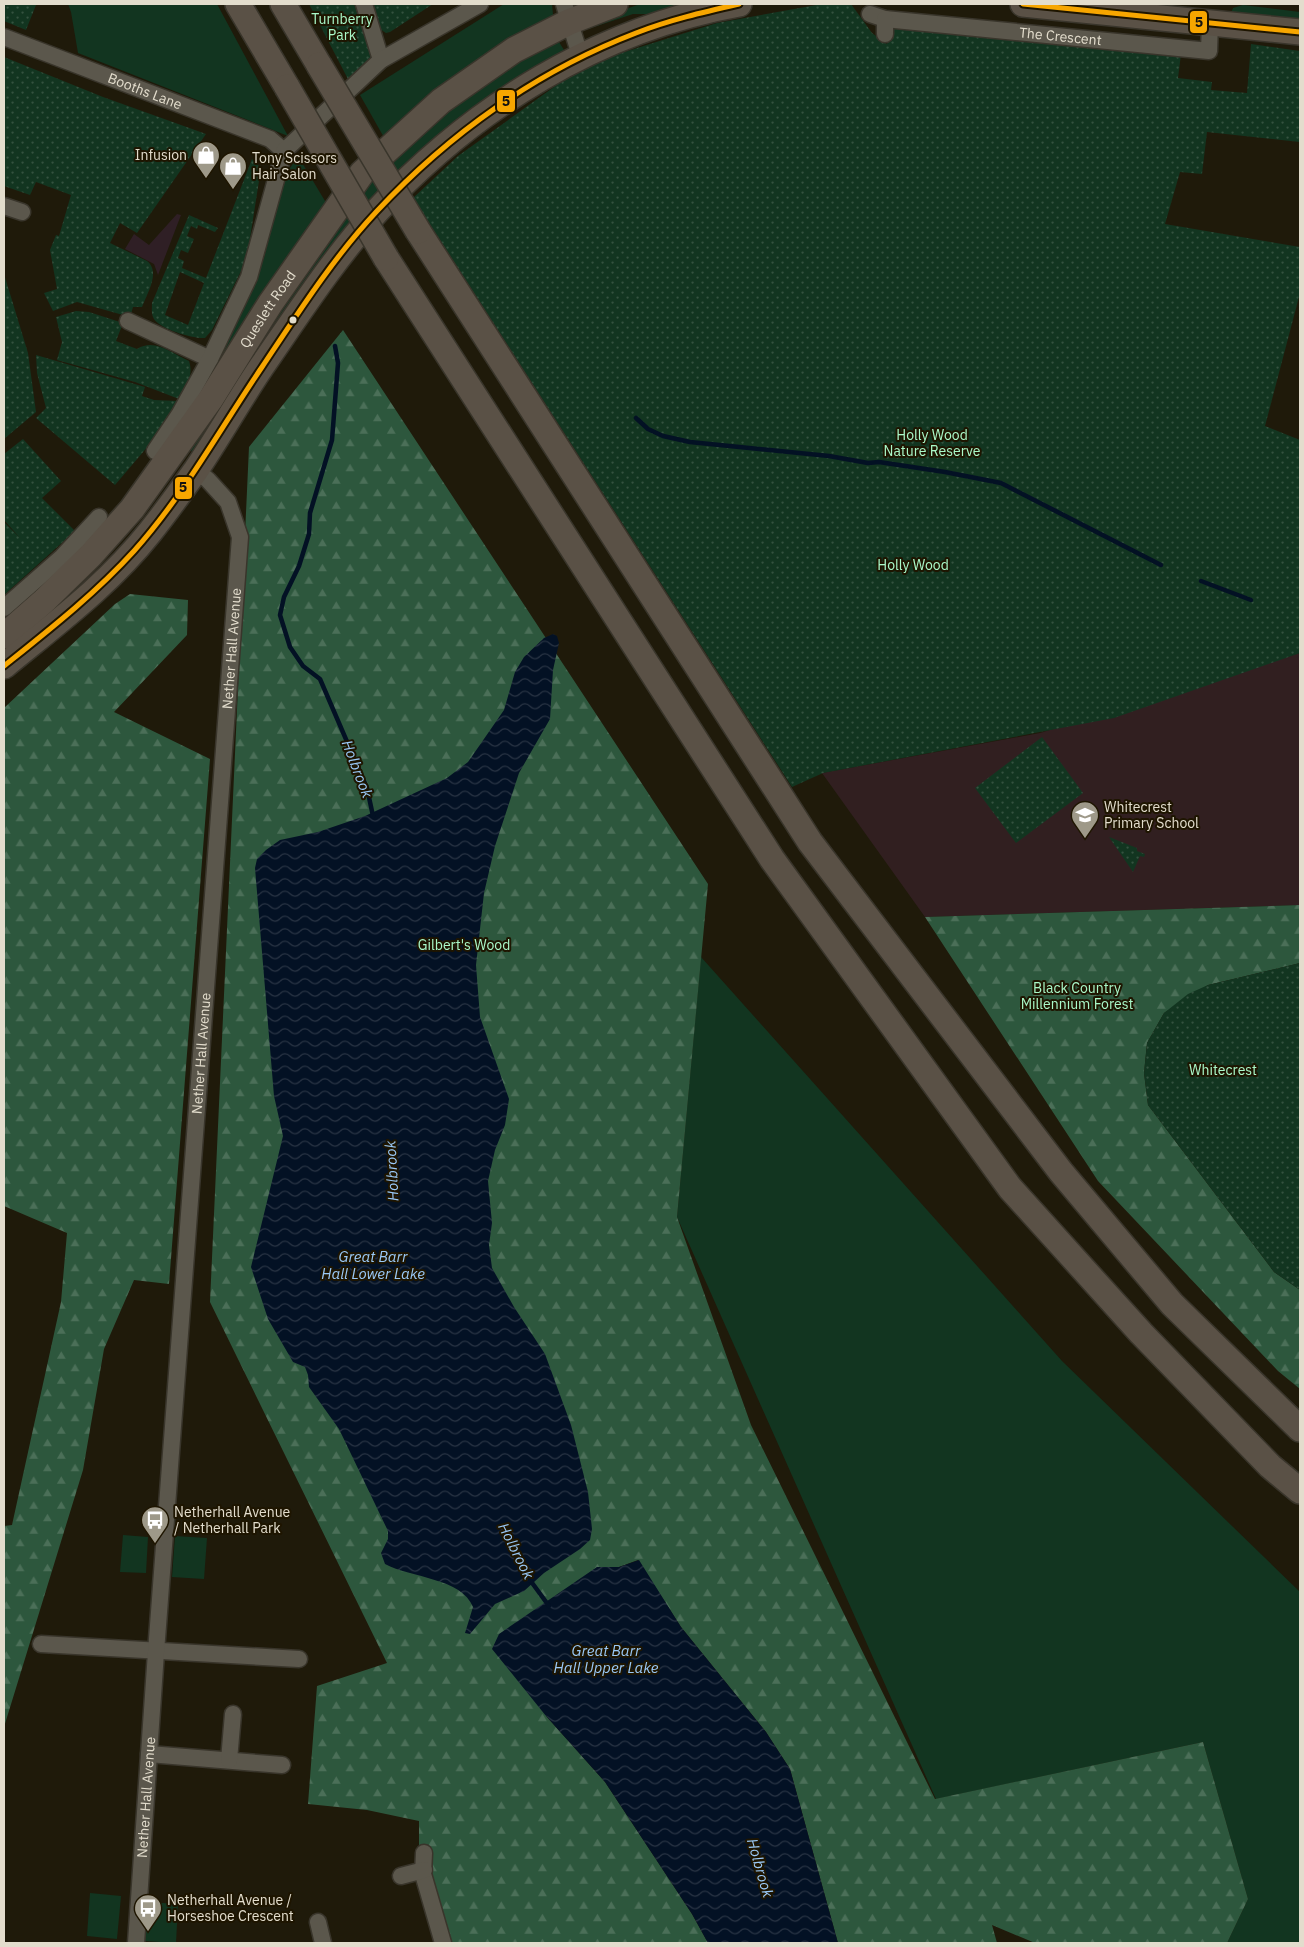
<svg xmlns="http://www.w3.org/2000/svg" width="1304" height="1947" font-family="'IBM Plex Sans',sans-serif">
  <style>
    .industrial { fill: #2f1f25 }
    .education { fill: #311f20 }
    .grass { fill: #123520 }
    .forest { fill: url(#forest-firs) }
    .park { fill: url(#park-dots); fill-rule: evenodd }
    .water { fill: url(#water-waves) }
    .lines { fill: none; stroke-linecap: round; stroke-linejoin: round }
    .stream { stroke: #031124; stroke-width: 4.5 }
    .minor-casing { stroke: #39352b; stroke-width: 19 }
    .highway-casing { stroke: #39352b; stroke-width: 28 }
    .minor { stroke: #5b574c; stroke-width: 16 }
    .highway { stroke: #5a5146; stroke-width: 25 }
    .highway-bridge-casing { stroke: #39352b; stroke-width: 28; stroke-linecap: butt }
    .highway-bridge { stroke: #5a5146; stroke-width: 25 }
    .bus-1-casing { stroke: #1e1500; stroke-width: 9 }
    .bus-1 { stroke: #f7a600; stroke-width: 5 }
    .bus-dot { fill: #e3ddcd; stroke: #1e1500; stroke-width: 2 }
    .labels { text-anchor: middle; stroke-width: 4; stroke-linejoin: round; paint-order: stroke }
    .park-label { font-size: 14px; fill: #aaf9c9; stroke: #1e1500 }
    .street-label { font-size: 14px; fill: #e3ddcd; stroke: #1e1500 }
    .poi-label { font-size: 14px; fill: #e3ddcd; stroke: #1e1500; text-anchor: start }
    .water-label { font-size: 15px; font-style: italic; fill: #9ac9f7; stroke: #1e1500 }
    .line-badge { stroke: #1e1500; stroke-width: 2 }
    .pale-badge-label { font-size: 14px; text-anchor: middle; font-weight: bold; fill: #111 }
  </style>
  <defs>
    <pattern id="forest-firs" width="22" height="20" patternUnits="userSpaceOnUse" patternTransform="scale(1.25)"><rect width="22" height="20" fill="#2d573d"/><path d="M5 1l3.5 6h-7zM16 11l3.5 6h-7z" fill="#4b6f58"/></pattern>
    <pattern id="park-dots" width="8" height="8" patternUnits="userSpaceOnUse" patternTransform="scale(1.25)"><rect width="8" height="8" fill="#123520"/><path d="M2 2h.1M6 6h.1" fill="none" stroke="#34523f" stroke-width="1.8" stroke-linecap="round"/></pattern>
    <pattern id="water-waves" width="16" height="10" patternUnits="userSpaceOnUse" patternTransform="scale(1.25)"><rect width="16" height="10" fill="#031124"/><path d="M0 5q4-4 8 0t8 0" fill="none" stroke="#283343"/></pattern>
  </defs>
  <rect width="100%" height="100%" fill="#1f1a0a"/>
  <path class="industrial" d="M 177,214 L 181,215 L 158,275 L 154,264 L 125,249 L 134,234 L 149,245 Z"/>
  <path class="education" d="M 1300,653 L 1300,905 L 925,917 L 822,773 L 1040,733 Z"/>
  <g class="grass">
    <path d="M 68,4 L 217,4 L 288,136 L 78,53 L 71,12 Z"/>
    <path d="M 504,4 L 552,4 L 553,15 L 548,23 L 386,141 L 360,95 Z"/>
    <path d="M 640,4 L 682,4 L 647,14 L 633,14 L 588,29 L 584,24 Z"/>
    <path d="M 1243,5 L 1300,12 L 1300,26 L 1230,15 L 1233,8 Z"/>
    <path d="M 559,42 L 564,50 L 539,72 L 451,131 L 196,455 L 187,447 L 321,242 L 402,147 L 495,73 L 549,43 Z"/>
    <path d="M 298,156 L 328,206 L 189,412 L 218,363 L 235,320 L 264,258 L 284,177 Z"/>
    <path d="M 701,957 L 1062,1361 L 1300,1592 L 1300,1943 L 1227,1943 L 1248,1899 L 1203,1742 L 936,1799 L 677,1217 Z"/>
    <path d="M 123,1535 L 148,1537 L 146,1573 L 120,1572 Z"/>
    <path d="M 175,1536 L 207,1538 L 204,1579 L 172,1577 Z"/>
    <path d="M 90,1893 L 121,1896 L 117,1939 L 87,1936 Z"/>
    <path d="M 147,1902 L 178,1904 L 176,1943 L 144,1941 Z"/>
  </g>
  <g class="forest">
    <path d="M 343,330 L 708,884 L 677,1217 L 751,1425 L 935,1799 L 1203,1742 L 1248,1899 L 1227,1943 L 1035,1943 L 992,1925 L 997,1943 L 838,1943 L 790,1769 L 766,1732 L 681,1627 L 638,1560 L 619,1567 L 597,1567 L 546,1716 L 605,1782 L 692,1914 L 708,1943 L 451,1943 L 427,1863 L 419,1850 L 419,1821 L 367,1810 L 308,1804 L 317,1686 L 387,1663 L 210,1302 L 249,447 Z"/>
    <path d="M 130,594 L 188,600 L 187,635 L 114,712 L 210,759 L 169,1284 L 134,1280 L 104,1349 L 83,1470 L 4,1727 L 4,1526 L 12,1525 L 61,1302 L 67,1233 L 4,1206 L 4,708 L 115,604 Z"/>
    <path d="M 1300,905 L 1300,963 L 1208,985 L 1164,1013 L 1147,1043 L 1144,1073 L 1148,1105 L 1274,1272 L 1300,1290 L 1300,1389 L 1278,1371 L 1098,1181 L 925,917 Z"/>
  </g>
  <g class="park">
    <path d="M 4,4 L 38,4 L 36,5 L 26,30 L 4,21 Z"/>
    <path d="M 309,4 L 354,4 L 372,58 L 349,81 Z"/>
    <path d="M 372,4 L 433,4 L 390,32 L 386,33 L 380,29 Z"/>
    <path d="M 822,4 L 851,4 L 872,33 L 887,44 L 889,32 L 893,25 L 1181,54 L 1178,78 L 1212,82 L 1211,90 L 1247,93 L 1251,44 L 1300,51 L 1300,142 L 1207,132 L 1202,174 L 1180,172 L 1165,224 L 1300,247 L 1300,293 L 1265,426 L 1300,440 L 1300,653 L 1114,718 L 823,773 L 792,787 L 413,198 L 458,156 L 586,64 L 717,23 Z"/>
    <path d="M 4,57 L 103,97 L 206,134 L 137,233 L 120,223 L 110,243 L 147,261 C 161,272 147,293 142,307 L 133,307 L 130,317 L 77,302 L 53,311 L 44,293 L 57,289 L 50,250 L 56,235 L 59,236 L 71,195 L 36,182 L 30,195 L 4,186 Z"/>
    <path d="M 252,159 L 261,168 L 248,251 L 244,265 L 212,330 L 205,338 C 193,339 160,329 154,319 C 151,314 152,309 152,303 L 189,215 L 218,228 L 215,232 L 198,225 L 197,229 L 191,226 L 187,236 L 194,239 L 188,253 L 181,250 L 178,258 L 184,261 L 182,268 L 206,278 ZM 180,272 L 204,283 L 188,325 L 165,315 Z"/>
    <path d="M 4,274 L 28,353 L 36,412 L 4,439 Z"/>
    <path d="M 76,311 L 89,312 L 123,323 L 116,341 L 137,349 C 155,338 171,353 189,361 C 194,376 186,386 179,399 L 135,382 L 57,360 L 62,342 L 56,317 Z"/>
    <path d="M 36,355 L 145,387 L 142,396 L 154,400 L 178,401 L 149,445 L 115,485 L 36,418 L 46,408 L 37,373 Z"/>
    <path d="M 23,439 L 61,481 L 42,498 L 75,531 L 4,595 L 4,522 L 20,538 L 4,520 L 4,454 Z"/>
    <path d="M 1042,737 L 1083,793 L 1016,843 L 975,788 Z"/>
    <path d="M 1109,837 L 1137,848 L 1137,851 L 1145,854 L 1144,857 L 1140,856 L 1133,872 Z"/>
    <path d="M 1300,963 L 1300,1290 L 1274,1272 L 1148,1105 L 1144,1073 L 1147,1043 L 1164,1013 L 1188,994 L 1208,985 Z"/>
  </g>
  <g class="water">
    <path d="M 553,634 L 557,636 L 559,643 L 553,670 L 550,719 L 519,773 L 495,846 L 484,893 L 476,965 L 480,1017 L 509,1099 L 505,1125 L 495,1150 L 488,1181 L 492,1223 L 489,1245 L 492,1268 L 514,1307 L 545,1354 L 571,1425 L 588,1492 L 592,1529 L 590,1540 L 580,1549 L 544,1573 L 524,1591 L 495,1604 L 470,1634 L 465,1633 L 473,1607 C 462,1578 411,1578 385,1564 L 381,1553 L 388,1539 L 388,1531 L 339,1429 L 309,1387 L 308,1375 L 305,1367 L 293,1362 L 268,1319 L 251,1267 L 283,1136 L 274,1096 L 255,868 L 257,859 L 266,850 L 280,840 L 318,832 L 365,816 L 447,778 L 468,762 L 504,710 L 515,672 L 524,657 L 544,638 Z"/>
    <path d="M 639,1560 L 681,1627 L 766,1732 L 790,1769 L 838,1943 L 708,1943 L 692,1914 L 605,1782 L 546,1716 L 492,1649 L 499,1634 L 597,1567 L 619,1567 Z"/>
  </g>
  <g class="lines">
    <g class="stream">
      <path d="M 335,346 L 338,363 L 332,440 L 310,513 L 309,534 L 299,566 L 284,597 L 280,615 L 290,647 L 303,666 L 320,679 L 367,788 L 373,816"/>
      <path d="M 636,418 L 648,429 L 663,436 L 690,442 L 829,456 L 868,463 L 879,462 L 945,472 L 1001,483 L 1161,565"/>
      <path d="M 1201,581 L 1251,600"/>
      <path d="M 530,1580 L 549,1606"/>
    </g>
    <g class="minor-casing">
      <g id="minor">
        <path d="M 364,4 L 381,60"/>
        <path d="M 564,4 L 580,55"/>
        <path id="s1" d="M 870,14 L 885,19 L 1209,51 L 1210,23"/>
        <path d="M 885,34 L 885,19"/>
        <path id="s2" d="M 4,37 L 270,139 L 284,151"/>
        <path d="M 4,206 L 22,212"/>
        <path d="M 128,321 L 210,359"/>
        <path d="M 155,451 L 179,415 L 210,359 L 249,277 L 284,151 L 381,60 L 480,4"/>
        <path d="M 4,608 L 62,557 L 99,517"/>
        <path d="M 41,1644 L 299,1659"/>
        <path d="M 149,1754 L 282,1765"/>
        <path d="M 229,1760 L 233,1714"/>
        <path d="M 424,1853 L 423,1874 L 443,1943"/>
        <path d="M 401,1876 L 424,1870"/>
        <path d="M 318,1922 L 323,1943"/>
        <path id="s3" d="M 136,1943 L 156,1652 L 240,537 L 228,502 L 208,480 L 196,470"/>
      </g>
    </g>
    <g class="highway-casing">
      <g id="highway">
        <path d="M 238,4 L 287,87"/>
        <path d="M 283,4 L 319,65"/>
        <path d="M 1023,4 L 1300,32"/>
        <path d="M 418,231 L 810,842 L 1061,1172 L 1172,1304 L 1300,1429"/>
        <path d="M 386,258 L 772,859 L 1010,1188 L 1141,1333 L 1270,1466 L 1300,1491"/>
        <path id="s4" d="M 4,636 L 44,601 L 91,555 L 132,509 L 210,400 L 270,304 L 362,173 L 441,101 L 514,50 L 569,22 L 615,4"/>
        <path d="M 4,666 C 55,624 109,584 150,532 C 166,512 181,491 196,470 C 219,436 239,400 262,366 C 298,314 334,258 377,211 C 473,107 599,29 739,4"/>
      </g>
    </g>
    <use href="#minor" class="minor"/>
    <use href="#highway" class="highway"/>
    <g class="highway-bridge-casing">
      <g id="highway-bridge">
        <path d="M 319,65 L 418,231"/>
        <path d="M 287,87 L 386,258"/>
      </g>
    </g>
    <use href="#highway-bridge" class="highway-bridge"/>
    <g class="bus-1-casing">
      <g id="bus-1">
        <path d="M 1023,4 L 1300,32"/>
        <path d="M 4,666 C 49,630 95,594 134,551 C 184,495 220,429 262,367 C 298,313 333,258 377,211 C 449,134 537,71 636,33 C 669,20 704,12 739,4"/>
      </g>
    </g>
    <use href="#bus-1" class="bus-1"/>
  </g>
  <defs>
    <g id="shop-pin" transform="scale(1.4375)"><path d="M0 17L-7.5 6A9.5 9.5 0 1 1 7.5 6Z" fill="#9e9989" stroke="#1e1500"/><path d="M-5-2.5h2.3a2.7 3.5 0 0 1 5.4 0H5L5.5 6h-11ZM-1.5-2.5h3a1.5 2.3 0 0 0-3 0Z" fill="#fff"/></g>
    <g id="school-pin" transform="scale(1.4375)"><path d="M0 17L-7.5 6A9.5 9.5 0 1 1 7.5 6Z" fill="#9e9989" stroke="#1e1500"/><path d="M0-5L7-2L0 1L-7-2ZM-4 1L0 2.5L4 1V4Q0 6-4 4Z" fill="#fff"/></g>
    <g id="bus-pin" transform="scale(1.4375)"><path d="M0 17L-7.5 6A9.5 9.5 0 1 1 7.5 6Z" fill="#9e9989" stroke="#1e1500"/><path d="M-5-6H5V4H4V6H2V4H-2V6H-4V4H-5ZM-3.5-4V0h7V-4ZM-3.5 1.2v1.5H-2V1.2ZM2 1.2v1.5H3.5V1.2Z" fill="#fff"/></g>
  </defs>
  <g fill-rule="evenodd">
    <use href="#shop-pin" x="206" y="155"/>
    <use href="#shop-pin" x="233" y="166"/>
    <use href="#school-pin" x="1085" y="815"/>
    <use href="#bus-pin" x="155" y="1520"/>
    <use href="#bus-pin" x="148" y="1908"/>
  </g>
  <circle class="bus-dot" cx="293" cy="320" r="4.5"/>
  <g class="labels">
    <g class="park-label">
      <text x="342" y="24">Turnberry<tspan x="342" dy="16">Park</tspan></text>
      <text x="932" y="440">Holly Wood<tspan x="932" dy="16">Nature Reserve</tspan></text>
      <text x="913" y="570">Holly Wood</text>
      <text x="464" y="950">Gilbert's Wood</text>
      <text x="1077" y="993">Black Country<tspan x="1077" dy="16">Millennium Forest</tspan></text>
      <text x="1223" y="1075">Whitecrest</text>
    </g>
    <g class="street-label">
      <text dy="5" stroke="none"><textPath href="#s1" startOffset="192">The Crescent</textPath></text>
      <text dy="5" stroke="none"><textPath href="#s2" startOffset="151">Booths Lane</textPath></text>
      <text dy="5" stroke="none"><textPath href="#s4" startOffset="422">Queslett Road</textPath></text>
      <text dy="5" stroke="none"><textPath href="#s3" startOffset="1298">Nether Hall Avenue</textPath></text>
      <text dy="5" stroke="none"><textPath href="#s3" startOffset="892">Nether Hall Avenue</textPath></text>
      <text dy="5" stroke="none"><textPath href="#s3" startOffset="146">Nether Hall Avenue</textPath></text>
    </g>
    <g class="poi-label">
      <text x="187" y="160" text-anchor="end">Infusion</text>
      <text x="252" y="163">Tony Scissors<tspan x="252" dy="16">Hair Salon</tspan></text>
      <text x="1104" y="812">Whitecrest<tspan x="1104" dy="16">Primary School</tspan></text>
      <text x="174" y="1517">Netherhall Avenue<tspan x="174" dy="16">/ Netherhall Park</tspan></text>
      <text x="167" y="1905">Netherhall Avenue /<tspan x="167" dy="16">Horseshoe Crescent</tspan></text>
    </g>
    <g class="water-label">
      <text transform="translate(357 769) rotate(69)" y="5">Holbrook</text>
      <text transform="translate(392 1171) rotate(-93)" y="5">Holbrook</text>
      <text x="373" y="1262">Great Barr<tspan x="373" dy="17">Hall Lower Lake</tspan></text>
      <text transform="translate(516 1551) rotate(63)" y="5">Holbrook</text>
      <text x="606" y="1656">Great Barr<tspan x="606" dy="17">Hall Upper Lake</tspan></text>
      <text transform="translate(760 1868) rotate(74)" y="5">Holbrook</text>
    </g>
  </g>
  <g class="line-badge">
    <rect x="1189" y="10" width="19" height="24" rx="5" fill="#f7a600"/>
    <rect x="496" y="89" width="20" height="24" rx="5" fill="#f7a600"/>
    <rect x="174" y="476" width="19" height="24" rx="5" fill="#f7a600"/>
  </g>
  <g class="pale-badge-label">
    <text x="1199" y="27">5</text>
    <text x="506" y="106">5</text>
    <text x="183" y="492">5</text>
  </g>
  <rect width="1304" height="1947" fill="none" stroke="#e3ddcd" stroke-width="10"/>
</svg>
